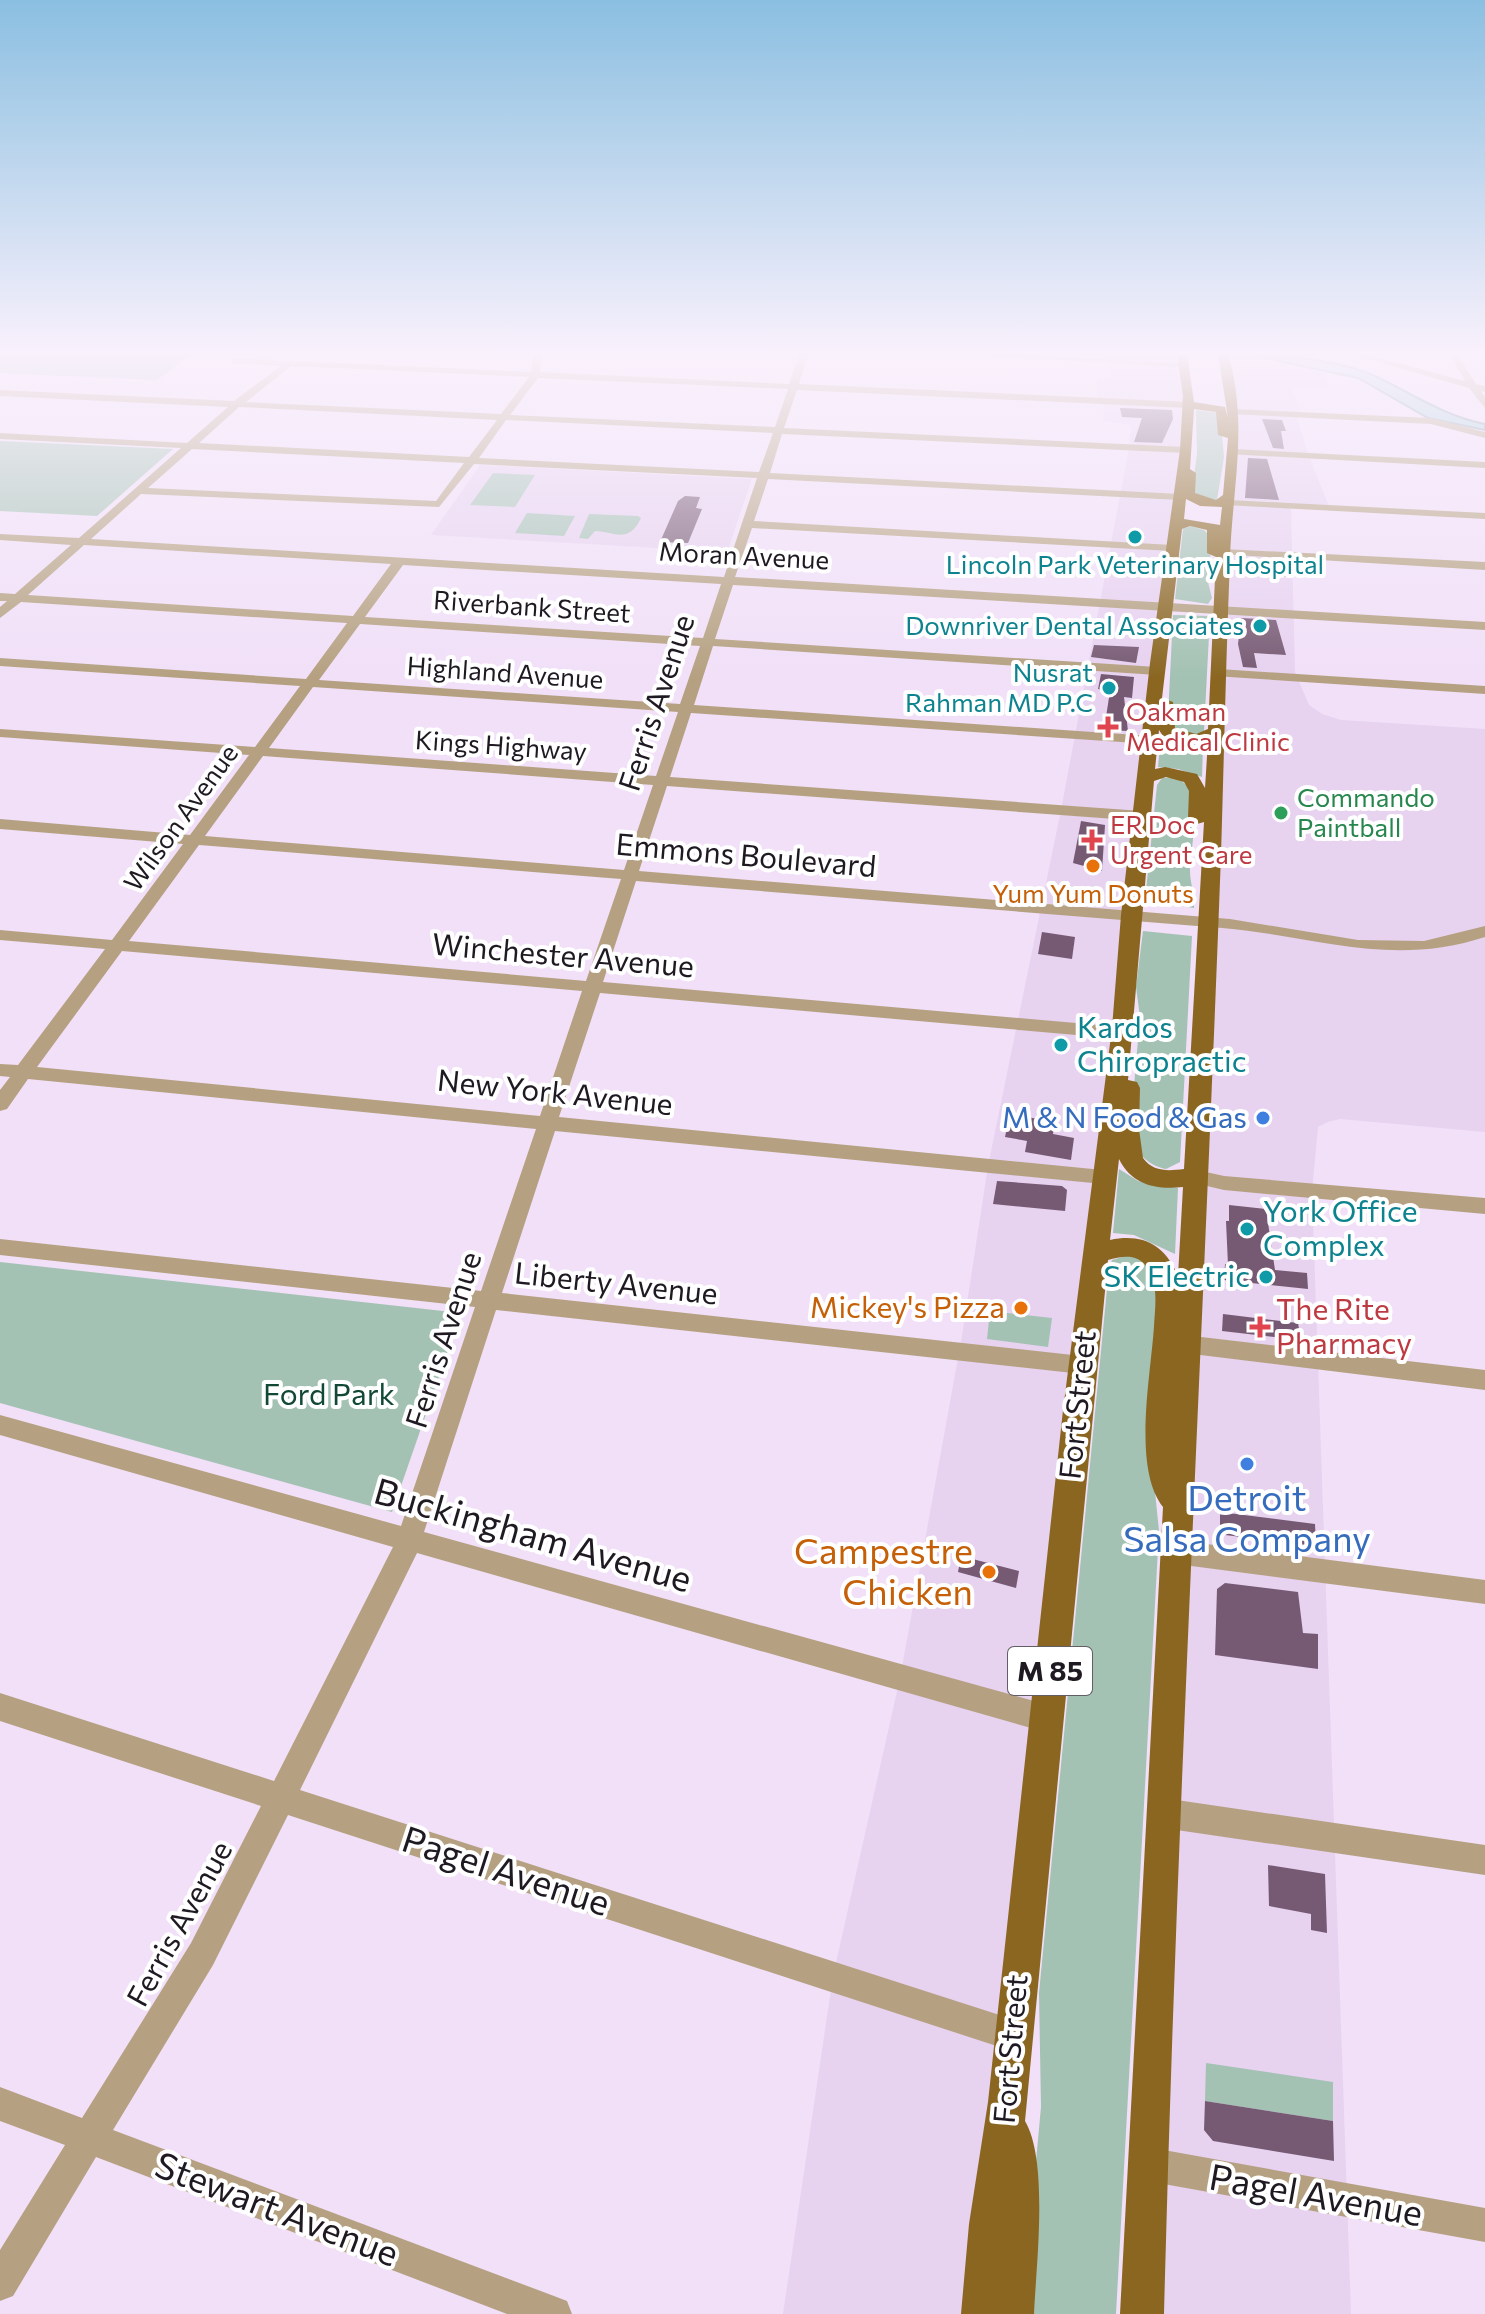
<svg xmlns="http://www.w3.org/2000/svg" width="1485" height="2314" font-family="Commissioner,sans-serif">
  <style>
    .built { fill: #e7d2f0 }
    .green { fill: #a3c2b3 }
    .water { fill: #9fd0d7; stroke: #7999a1; stroke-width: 2 }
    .building { fill: #765a73 }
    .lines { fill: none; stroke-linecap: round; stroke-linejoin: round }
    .minor { fill: #b5a181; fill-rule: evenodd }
    .major { fill: #8a6621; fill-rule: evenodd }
    .culture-dot { fill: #0f9aa8; stroke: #fff; stroke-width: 3 }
    .health-dot { fill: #e0444e; stroke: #fff; stroke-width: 3 }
    .leisure-dot { fill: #2e9e5b; stroke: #fff; stroke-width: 3 }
    .food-dot { fill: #e8710a; stroke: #fff; stroke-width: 3 }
    .shop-dot { fill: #3f7fe0; stroke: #fff; stroke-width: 3 }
    .labels { text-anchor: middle; stroke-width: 8; stroke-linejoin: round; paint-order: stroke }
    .far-street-label { font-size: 26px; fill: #1f1922; stroke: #fff }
    .far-culture-label { font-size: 26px; fill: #0d838f; stroke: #fff; text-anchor: end }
    .far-health-label { font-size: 26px; fill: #be3a42; stroke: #fff; text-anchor: start }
    .far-leisure-label { font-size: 26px; fill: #27864d; stroke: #fff; text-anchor: start }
    .far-food-label { font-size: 26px; fill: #c56008; stroke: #fff }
    .shield { fill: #fff; stroke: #625e64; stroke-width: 2 }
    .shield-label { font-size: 28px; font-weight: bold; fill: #1f1922 }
    .street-label { font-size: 30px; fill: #1f1922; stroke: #fff }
    .culture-label { font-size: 30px; fill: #0d838f; stroke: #fff; text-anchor: start }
    .shop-label { font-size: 30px; fill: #366cbe; stroke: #fff; text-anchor: end }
    .food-label { font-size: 30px; fill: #c56008; stroke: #fff; text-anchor: end }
    .health-label { font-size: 30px; fill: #be3a42; stroke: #fff; text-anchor: start }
    .park-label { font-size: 30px; fill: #124935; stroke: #fff }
    .near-shop-label { font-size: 36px; fill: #366cbe; stroke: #fff }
    .near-street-label { font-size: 36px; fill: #1f1922; stroke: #fff }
    .near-food-label { font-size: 36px; fill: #c56008; stroke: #fff; text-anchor: end }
  </style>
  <rect width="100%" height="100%" fill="#f1e0f8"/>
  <g class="built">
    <path d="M 1107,354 L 1182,354 L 1188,378 L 983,2314 L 783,2314 L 833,1976 L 900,1678 L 962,1336 L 988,1166 L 1061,810 L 1129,448 L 1131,425 L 1103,421 L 1104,404 L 1097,400 L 1097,379 L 1111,378 Z"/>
    <path d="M 1224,354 L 1268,358 L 1317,369 L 1325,373 L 1329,388 L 1291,387 L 1300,411 L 1297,418 L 1309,457 L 1330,508 L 1291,507 L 1295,672 L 1309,705 L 1322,714 L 1341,720 L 1485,729 L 1485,1132 L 1340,1119 L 1328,1122 L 1318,1127 L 1312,1191 L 1351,2314 L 1142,2314 L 1232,452 Z"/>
    <path d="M 480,465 L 752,479 L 727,552 L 431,535 Z"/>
  </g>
  <g class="green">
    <path d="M 0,354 L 191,354 L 157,380 L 0,373 Z"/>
    <path d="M 1196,410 L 1220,413 L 1224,457 L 1217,500 L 1206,500 L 1192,491 L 1197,454 Z"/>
    <path d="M 0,441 L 173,449 L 97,516 L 0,511 Z"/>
    <path d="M 493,473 L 535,475 L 515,507 L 470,505 Z"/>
    <path d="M 527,513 L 575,516 L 564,536 L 515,533 Z"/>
    <path d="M 589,514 L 638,516 L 641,518 C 629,544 615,532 595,531 L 588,539 L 579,538 Z"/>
    <path d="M 1190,526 L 1204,530 L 1212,538 L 1208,582 L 1212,598 L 1208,604 L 1175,599 L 1183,529 Z"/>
    <path d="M 1173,615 L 1210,616 L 1204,731 L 1197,735 L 1176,729 L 1168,717 Z"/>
    <path d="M 1161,735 L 1185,744 L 1203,745 L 1202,777 L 1178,769 L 1158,767 Z"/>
    <path d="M 1162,778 C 1209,770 1191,845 1190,871 C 1190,883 1195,895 1194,908 L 1145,900 L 1157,785 Z"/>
    <path d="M 1143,931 L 1192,936 L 1180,1162 L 1166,1169 C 1146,1165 1135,1151 1130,1132 L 1140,1017 L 1136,987 Z"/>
    <path d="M 1119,1169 L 1138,1181 L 1178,1188 L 1175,1254 L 1134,1235 L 1113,1233 Z"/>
    <path d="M 1129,1255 L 1138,1258 L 1157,1275 L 1153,1472 L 1159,1531 L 1116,2314 L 1022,2314 L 1041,2107 L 1039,1993 L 1109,1268 L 1112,1260 Z"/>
    <path d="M 0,1262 L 461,1313 L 392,1512 L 0,1403 Z"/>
    <path d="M 990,1311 L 1052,1318 L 1048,1347 L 987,1339 Z"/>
    <path d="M 1206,2063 L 1333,2082 L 1333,2121 L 1205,2101 Z"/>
  </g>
  <path class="water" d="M 1247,354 C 1283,354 1344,361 1377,377 C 1413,394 1444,416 1485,424 L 1485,430 L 1428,418 L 1358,378 Z"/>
  <g class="building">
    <path d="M 1120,408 L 1172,410 L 1173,419 L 1162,443 L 1134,442 L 1142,418 L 1122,417 Z"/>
    <path d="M 1262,419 L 1282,420 L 1286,431 L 1281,431 L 1284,449 L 1273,448 Z"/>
    <path d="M 1248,458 L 1267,459 L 1279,500 L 1245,498 Z"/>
    <path d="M 685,496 L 700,497 L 696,508 L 702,509 L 688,543 L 660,542 L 678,501 Z"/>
    <path d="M 1242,560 L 1287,562 L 1287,577 L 1241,575 Z"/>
    <path d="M 1241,618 L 1276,620 L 1286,655 L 1254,653 L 1257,668 L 1243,667 L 1238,644 Z"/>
    <path d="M 1094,645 L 1139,647 L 1136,663 L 1091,657 Z"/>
    <path d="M 1101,674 L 1134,677 L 1132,698 L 1124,697 L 1128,731 L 1104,730 L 1110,691 L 1098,689 Z"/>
    <path d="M 1081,821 L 1105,825 L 1102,871 L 1073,863 Z"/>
    <path d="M 1042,932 L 1075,937 L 1072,959 L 1038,954 Z"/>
    <path d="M 1010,1114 L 1055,1122 L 1053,1134 L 1074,1138 L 1071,1160 L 1025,1152 L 1027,1141 L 1005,1137 Z"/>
    <path d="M 997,1181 L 1062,1186 L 1067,1190 L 1065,1211 L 993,1204 Z"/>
    <path d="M 1229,1205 L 1266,1209 L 1275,1270 L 1307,1273 L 1308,1289 L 1224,1280 L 1225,1264 L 1228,1265 L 1226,1221 L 1229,1221 Z"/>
    <path d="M 1223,1314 L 1298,1323 L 1301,1340 L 1222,1331 Z"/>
    <path d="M 1220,1512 L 1315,1524 L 1316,1546 L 1225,1535 L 1220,1530 Z"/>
    <path d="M 961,1556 L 1019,1571 L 1016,1588 L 958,1572 Z"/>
    <path d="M 1225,1583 L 1298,1592 L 1303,1633 L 1318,1634 L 1318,1669 L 1215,1655 L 1217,1589 Z"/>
    <path d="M 1268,1865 L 1325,1874 L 1327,1933 L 1311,1930 L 1311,1914 L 1269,1906 Z"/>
    <path d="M 1205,2101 L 1333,2121 L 1334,2161 L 1213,2141 L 1204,2130 Z"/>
  </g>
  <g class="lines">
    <g class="minor">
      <path d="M 534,354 L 542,354 L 540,372 L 789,384 L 800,354 L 808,354 L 799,384 L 1189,402 L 1194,405 L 1189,408 L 797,390 L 784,428 L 1186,447 L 1191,450 L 1186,453 L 782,434 L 770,473 L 1180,494 L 1185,497 L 1180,500 L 768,479 L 754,521 L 1172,545 L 1178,548 L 1172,551 L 752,528 L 735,577 L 1485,622 L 1485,630 L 733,585 L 715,639 L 1157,667 L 1164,671 L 1157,675 L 713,646 L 694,705 L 1151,736 L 1158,740 L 1151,744 L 691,713 L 670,777 L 1142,811 L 1150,816 L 1142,821 L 667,786 L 639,871 L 1230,919 L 1358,940 L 1424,941 L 1485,926 L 1485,937 C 1390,968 1316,936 1222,928 C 1027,912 832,897 636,881 L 603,982 L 1122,1027 L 1131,1033 L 1122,1039 L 600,993 L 559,1117 L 1103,1170 L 1113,1177 L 1103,1184 L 555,1131 L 502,1293 L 1082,1356 L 1090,1358 L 1093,1365 L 1090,1372 L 1082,1374 L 496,1310 L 424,1532 L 1045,1704 L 1055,1708 L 1059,1718 L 1055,1728 L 1045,1732 L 417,1553 L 300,1790 L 1012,2019 L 1023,2024 L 1028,2035 L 1023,2046 L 1012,2051 L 288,1815 L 213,1965 L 113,2130 L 554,2296 L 567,2301 L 572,2314 L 507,2314 L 96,2157 L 13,2296 L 0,2301 L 0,2250 L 65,2145 L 0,2121 L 0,2087 L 82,2118 L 191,1943 L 261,1806 L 0,1721 L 0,1693 L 274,1781 L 393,1547 L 0,1435 L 0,1415 L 401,1526 L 475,1307 L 0,1255 L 0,1239 L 481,1291 L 536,1129 L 28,1079 L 7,1109 L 0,1111 L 0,1090 L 10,1077 L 0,1076 L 0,1064 L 18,1065 L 105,949 L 0,940 L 0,930 L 112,940 L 183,844 L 0,829 L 0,819 L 190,835 L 249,755 L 0,737 L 0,729 L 255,747 L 300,686 L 0,666 L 0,658 L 306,679 L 347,623 L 21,602 L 0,618 L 0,607 L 7,601 L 0,601 L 0,593 L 15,594 L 71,545 L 0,540 L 0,534 L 79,538 L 181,448 L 0,439 L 0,433 L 187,443 L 228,407 L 0,396 L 0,390 L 234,401 L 281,366 L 231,363 L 234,358 L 531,372 ZM 291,366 L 529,377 L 501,414 L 246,402 ZM 538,378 L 788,389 L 775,427 L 510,415 ZM 239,407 L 497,420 L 469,457 L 199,443 ZM 506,420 L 773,433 L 759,472 L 479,458 ZM 192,449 L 464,463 L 436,501 L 148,488 ZM 474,464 L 757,478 L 724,577 L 91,539 L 141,494 L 439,507 ZM 84,545 L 391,564 L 353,616 L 28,595 ZM 403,565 L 721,584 L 703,638 L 365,617 ZM 360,624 L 700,646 L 680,704 L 319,680 ZM 313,687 L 678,712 L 656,776 L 269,748 ZM 263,756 L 653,785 L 624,870 L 205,836 ZM 199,845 L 621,879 L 586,981 L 129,941 ZM 122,951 L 582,991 L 540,1116 L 37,1067 Z"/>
      <path d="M 949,354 L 1016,354 L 1188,364 L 1184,367 Z"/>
      <path d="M 1350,354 L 1364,354 L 1465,381 L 1449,354 L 1457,354 L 1476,384 L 1485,386 L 1485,392 L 1481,391 L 1485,397 L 1485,408 L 1469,388 Z"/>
      <path d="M 1233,409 L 1431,418 L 1485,432 L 1485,438 L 1431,424 L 1230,414 Z"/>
      <path d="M 1232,449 L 1485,462 L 1485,468 L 1228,454 Z"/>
      <path d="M 1229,500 L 1485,513 L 1485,519 L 1225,505 L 1225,501 Z"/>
      <path d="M 1223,549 L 1485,562 L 1485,570 L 1219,554 L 1219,550 Z"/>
      <path d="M 1219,669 L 1485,686 L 1485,694 L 1214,676 L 1214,670 Z"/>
      <path d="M 1197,1170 L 1224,1176 L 1485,1198 L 1485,1214 L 1224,1190 L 1190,1182 L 1187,1177 L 1190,1172 Z"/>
      <path d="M 1184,1335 L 1485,1370 L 1485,1390 L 1184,1353 L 1176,1350 L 1173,1344 L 1176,1338 Z"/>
      <path d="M 1176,1540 L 1485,1580 L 1485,1604 L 1176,1564 L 1167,1560 L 1163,1552 L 1167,1544 Z"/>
      <path d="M 1163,1798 L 1485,1845 L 1485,1875 L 1163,1828 L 1153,1823 L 1148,1813 L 1153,1803 Z"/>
      <path d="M 1147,2147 L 1485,2208 L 1485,2242 L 1147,2181 L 1135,2176 L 1130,2164 L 1135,2152 Z"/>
    </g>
    <path class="major" d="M 1177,354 L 1187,354 L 1194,402 L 1225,407 L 1228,418 L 1218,354 L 1228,354 C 1249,424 1232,489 1230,559 C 1226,658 1224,756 1221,855 C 1203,1341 1176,1827 1164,2314 L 1120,2314 L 1163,1507 C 1132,1468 1151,1375 1154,1326 C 1155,1307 1159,1284 1147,1267 C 1137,1253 1122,1256 1108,1260 L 1025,2121 C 1049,2162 1036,2266 1034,2314 L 961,2314 L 969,2224 L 988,2102 L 1063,1410 L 1112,1028 L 1121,915 L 1150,663 L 1180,450 L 1183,396 ZM 1194,409 L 1216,412 L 1218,435 L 1228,438 L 1223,495 L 1216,500 L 1195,493 L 1196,473 L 1190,469 ZM 1186,499 L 1200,506 L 1222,507 L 1220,525 L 1184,519 ZM 1190,526 L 1207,530 L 1207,553 L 1216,557 L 1208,729 L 1196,734 L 1175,728 L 1173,702 L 1162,698 L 1182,529 ZM 1159,730 L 1163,736 L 1198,744 L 1208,741 L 1205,788 L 1197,774 L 1165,767 L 1155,769 ZM 1166,777 L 1184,782 L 1189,791 L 1188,818 L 1197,824 L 1204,822 L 1184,1169 C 1168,1171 1153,1172 1143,1158 L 1139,1129 L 1140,1088 L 1137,1082 L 1128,1080 L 1154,781 ZM 1119,1159 C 1132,1185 1156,1190 1183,1187 L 1178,1276 C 1165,1245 1143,1233 1110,1240 Z"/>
  </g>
  <linearGradient id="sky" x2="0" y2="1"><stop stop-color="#8bbfe1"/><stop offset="0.52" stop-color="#f9f1fc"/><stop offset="1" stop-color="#f9f1fc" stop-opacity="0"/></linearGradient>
  <rect width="1485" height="678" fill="url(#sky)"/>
  <g class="culture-dot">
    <circle cx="1135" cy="537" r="8"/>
    <circle cx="1260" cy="626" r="8"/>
    <circle cx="1109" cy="688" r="8"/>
    <circle cx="1061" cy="1045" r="8"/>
    <circle cx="1247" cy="1229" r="8"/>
    <circle cx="1266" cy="1277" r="8"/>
  </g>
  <g class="health-dot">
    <path d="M1104 715h8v8h8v8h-8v8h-8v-8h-8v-8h8z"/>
    <path d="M1088 828h8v8h8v8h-8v8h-8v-8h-8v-8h8z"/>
    <path d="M1256 1315h8v8h8v8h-8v8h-8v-8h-8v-8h8z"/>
  </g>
  <circle class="leisure-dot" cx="1281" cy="813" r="8"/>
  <g class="food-dot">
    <circle cx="1093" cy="866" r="8"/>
    <circle cx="1021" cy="1308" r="8"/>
    <circle cx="989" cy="1572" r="8"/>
  </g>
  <g class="shop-dot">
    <circle cx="1263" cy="1118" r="8"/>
    <circle cx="1247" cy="1464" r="8"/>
  </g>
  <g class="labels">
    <g class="far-street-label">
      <text transform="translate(744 556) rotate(3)" y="9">Moran Avenue</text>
      <text transform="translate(532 607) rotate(4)" y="9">Riverbank Street</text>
      <text transform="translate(505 673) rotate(4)" y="9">Highland Avenue</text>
      <text transform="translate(501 746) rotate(4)" y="9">Kings Highway</text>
      <text transform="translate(181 818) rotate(-54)" y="9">Wilson Avenue</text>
    </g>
    <g class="far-culture-label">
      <text x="1135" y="574" text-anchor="middle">Lincoln Park Veterinary Hospital</text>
      <text x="1244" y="635">Downriver Dental Associates</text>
      <text x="1093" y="682">Nusrat<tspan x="1093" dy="30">Rahman MD P.C</tspan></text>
    </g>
    <g class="far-health-label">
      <text x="1126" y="721">Oakman<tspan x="1126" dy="30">Medical Clinic</tspan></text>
      <text x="1110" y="834">ER Doc<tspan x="1110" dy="30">Urgent Care</tspan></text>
    </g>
    <g class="far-leisure-label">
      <text x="1297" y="807">Commando<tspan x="1297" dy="30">Paintball</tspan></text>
    </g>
    <g class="far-food-label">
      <text x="1093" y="903">Yum Yum Donuts</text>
    </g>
    <rect class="shield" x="1008" y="1647" width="84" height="48" rx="6"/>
    <g class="shield-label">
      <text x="1050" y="1681">M 85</text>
    </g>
    <g class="street-label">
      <text transform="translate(657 703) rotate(-72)" y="10">Ferris Avenue</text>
      <text transform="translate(746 856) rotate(5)" y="10">Emmons Boulevard</text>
      <text transform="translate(563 956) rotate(5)" y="10">Winchester Avenue</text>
      <text transform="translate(555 1093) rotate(6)" y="10">New York Avenue</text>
      <text transform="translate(616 1284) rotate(6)" y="10">Liberty Avenue</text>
      <text transform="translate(444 1340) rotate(-72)" y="10">Ferris Avenue</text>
      <text transform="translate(1078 1405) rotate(-84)" y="10">Fort Street</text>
      <text transform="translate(180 1924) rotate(-61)" y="10">Ferris Avenue</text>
      <text transform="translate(1011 2049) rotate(-85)" y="10">Fort Street</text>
    </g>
    <g class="culture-label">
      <text x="1077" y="1038">Kardos<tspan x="1077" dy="34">Chiropractic</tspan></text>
      <text x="1263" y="1222">York Office<tspan x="1263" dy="34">Complex</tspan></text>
      <text x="1250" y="1287" text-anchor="end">SK Electric</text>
    </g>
    <g class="shop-label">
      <text x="1247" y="1128">M &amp; N Food &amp; Gas</text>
    </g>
    <g class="food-label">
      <text x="1005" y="1318">Mickey's Pizza</text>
    </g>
    <g class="health-label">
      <text x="1276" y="1320">The Rite<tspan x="1276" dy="34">Pharmacy</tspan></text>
    </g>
    <g class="park-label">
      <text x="329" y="1405">Ford Park</text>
    </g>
    <g class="near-shop-label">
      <text x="1247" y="1511">Detroit<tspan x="1247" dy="41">Salsa Company</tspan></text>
    </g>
    <g class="near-street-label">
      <text transform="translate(533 1535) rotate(16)" y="13">Buckingham Avenue</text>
      <text transform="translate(506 1871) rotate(18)" y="13">Pagel Avenue</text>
      <text transform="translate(1316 2195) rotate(10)" y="13">Pagel Avenue</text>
      <text transform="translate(277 2209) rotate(21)" y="13">Stewart Avenue</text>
    </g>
    <g class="near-food-label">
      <text x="973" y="1564">Campestre<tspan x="973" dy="41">Chicken</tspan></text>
    </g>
  </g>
</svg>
